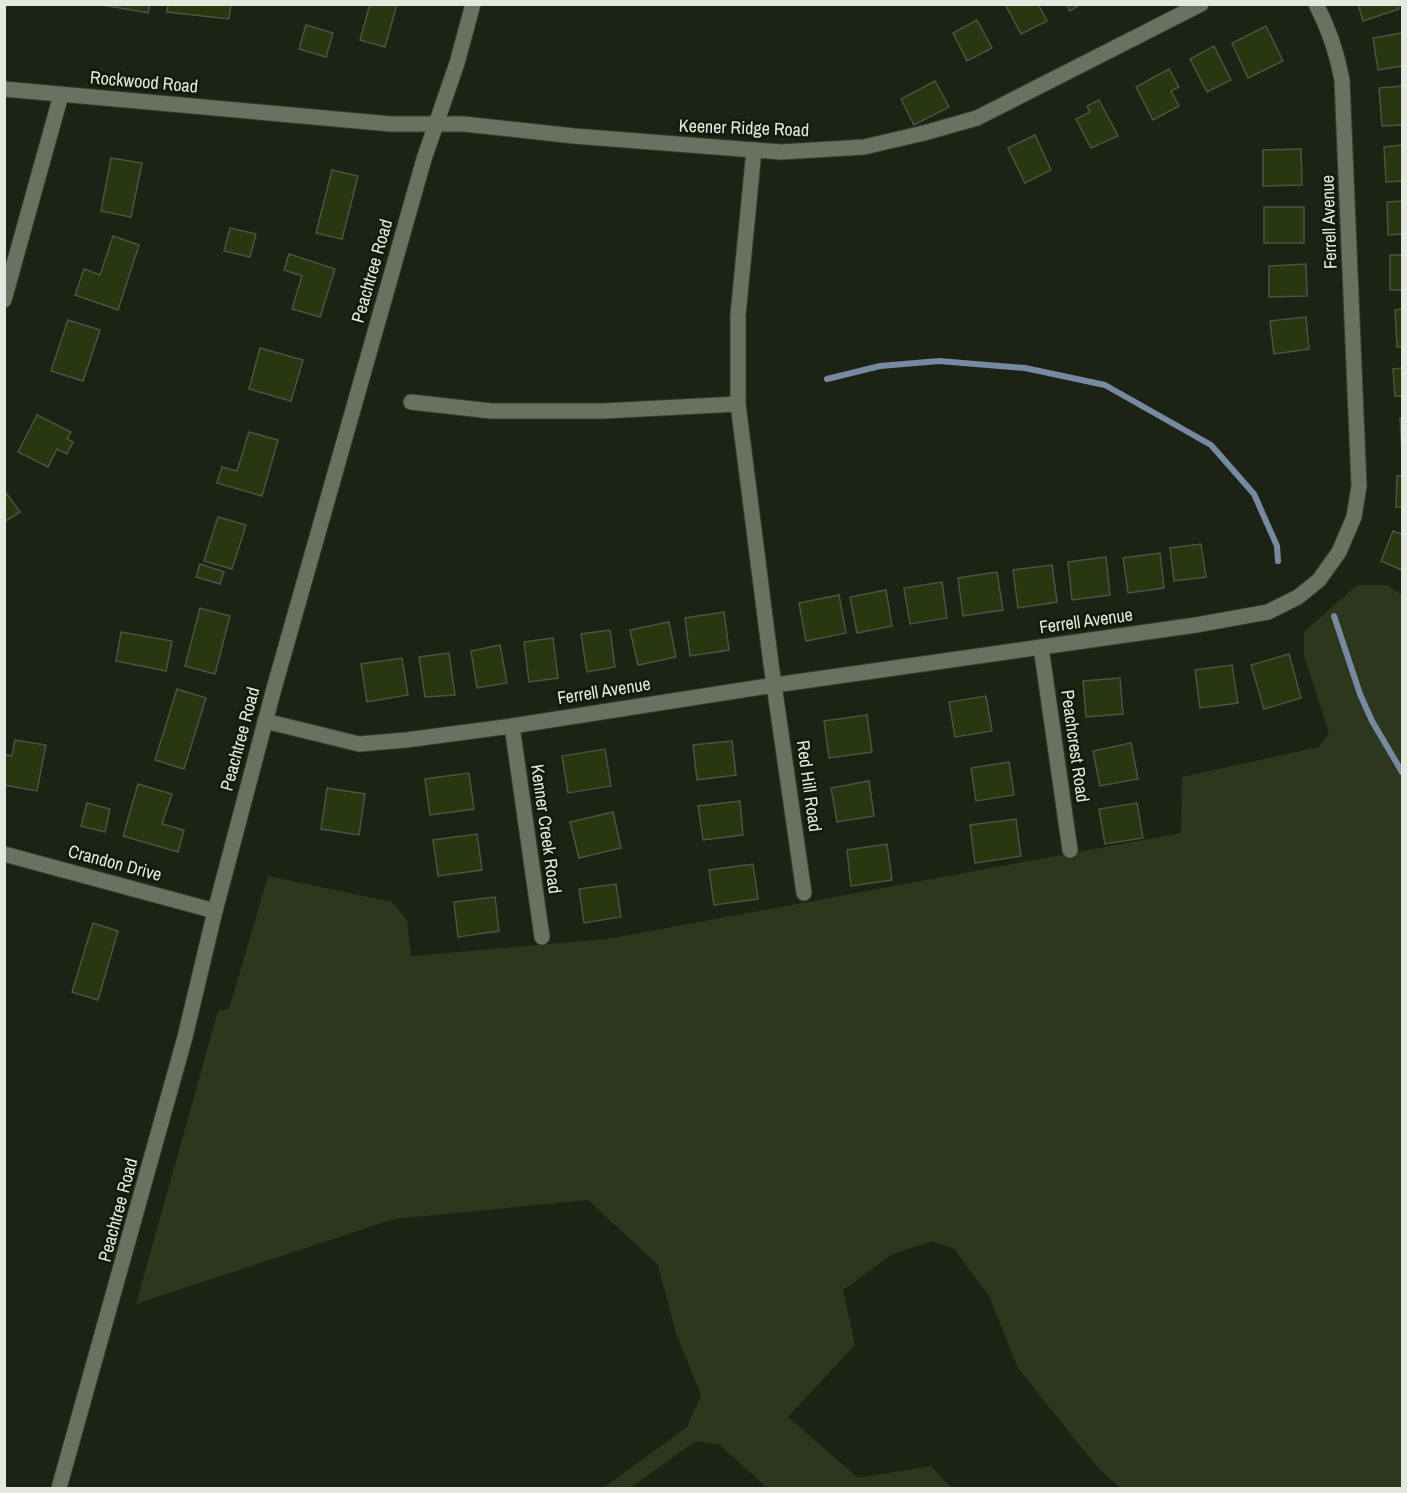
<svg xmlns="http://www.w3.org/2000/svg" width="1407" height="1493" font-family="'Archivo Narrow',sans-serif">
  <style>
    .green { fill: #2c371e }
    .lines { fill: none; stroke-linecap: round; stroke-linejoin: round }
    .stream { stroke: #768ba1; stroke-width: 6 }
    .building { fill: #28370f; stroke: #4c5343; stroke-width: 1.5 }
    .minor-casing { stroke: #383d33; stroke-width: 17 }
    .minor { stroke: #69715f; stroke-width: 15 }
    .labels { text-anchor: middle; stroke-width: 5; stroke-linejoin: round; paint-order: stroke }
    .street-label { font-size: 18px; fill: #e4e9df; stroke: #131a0b }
  </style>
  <rect width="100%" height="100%" fill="#1c2314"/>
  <path class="green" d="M 1357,585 L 1387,585 L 1402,595 L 1402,1488 L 1120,1488 L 1097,1467 L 1018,1368 L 989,1296 L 954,1249 L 931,1241 L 891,1255 L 843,1290 L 855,1345 L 788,1417 L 858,1478 L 931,1466 L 951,1488 L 767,1488 L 720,1445 L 696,1441 L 630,1488 L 603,1488 L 687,1427 L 701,1395 L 676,1333 L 658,1265 L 588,1200 L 394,1219 L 136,1304 L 218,1011 L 229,1009 L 268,876 L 392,902 L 407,920 L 411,956 L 607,939 L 1181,833 L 1182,777 L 1319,747 L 1329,732 L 1304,656 L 1304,632 Z"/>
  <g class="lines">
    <g class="stream">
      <path d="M 827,379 L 880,366 L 939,361 L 1025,368 L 1105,385 L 1211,445 L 1254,494 L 1277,546 L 1278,561"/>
      <path d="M 1334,616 L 1360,694 L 1372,721 L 1402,772"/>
    </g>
  </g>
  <g class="building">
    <path d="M 97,4 L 150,4 L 148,13 Z"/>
    <path d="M 168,4 L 231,4 L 229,19 L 167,12 Z"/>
    <path d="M 370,4 L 397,4 L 385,47 L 360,40 Z"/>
    <path d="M 1005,4 L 1038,4 L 1047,21 L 1021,34 Z"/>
    <path d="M 1066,4 L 1081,4 L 1070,11 Z"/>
    <path d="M 1358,4 L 1397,4 L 1399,9 L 1363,21 Z"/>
    <path d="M 977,20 L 992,48 L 967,61 L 953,33 Z"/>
    <path d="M 306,25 L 333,33 L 326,57 L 299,49 Z"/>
    <path d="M 1266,26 L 1283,61 L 1248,78 L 1232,43 Z"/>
    <path d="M 1402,33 L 1402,66 L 1378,70 L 1373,38 Z"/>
    <path d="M 1214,46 L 1231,80 L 1207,92 L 1190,59 Z"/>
    <path d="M 1169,69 L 1179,87 L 1171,91 L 1179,106 L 1153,120 L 1136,87 Z"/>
    <path d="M 935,81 L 949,107 L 914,125 L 901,99 Z"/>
    <path d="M 1402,86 L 1402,125 L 1382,126 L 1379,88 Z"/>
    <path d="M 1099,100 L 1118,136 L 1091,148 L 1076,119 L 1090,112 L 1087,106 Z"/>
    <path d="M 1035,135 L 1051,170 L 1025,183 L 1008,148 Z"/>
    <path d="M 1402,145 L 1402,181 L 1386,182 L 1384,147 Z"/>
    <path d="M 1301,149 L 1302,185 L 1263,186 L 1263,150 Z"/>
    <path d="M 111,158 L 142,163 L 131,217 L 101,211 Z"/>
    <path d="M 332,170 L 358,176 L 342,239 L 316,233 Z"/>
    <path d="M 1402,201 L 1402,234 L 1388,235 L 1387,202 Z"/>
    <rect x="1264" y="207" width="40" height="36"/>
    <path d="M 230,228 L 256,234 L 250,257 L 224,251 Z"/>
    <path d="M 113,236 L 139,245 L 118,310 L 75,295 L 84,269 L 100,275 Z"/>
    <path d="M 289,254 L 335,269 L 320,317 L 292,309 L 302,276 L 284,270 Z"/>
    <rect x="1390" y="255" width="12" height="35"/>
    <path d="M 1306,264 L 1307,296 L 1269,297 L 1269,266 Z"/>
    <path d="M 1402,309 L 1402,347 L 1397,347 L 1395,310 Z"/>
    <path d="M 1306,317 L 1309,349 L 1274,354 L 1270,321 Z"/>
    <path d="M 68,320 L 100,330 L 83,381 L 51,371 Z"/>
    <path d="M 260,348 L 303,360 L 291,401 L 249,389 Z"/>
    <path d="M 1402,368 L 1402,396 L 1395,396 L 1393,369 Z"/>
    <path d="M 37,415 L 71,432 L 67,439 L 73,442 L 67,454 L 57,449 L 48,467 L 18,452 Z"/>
    <path d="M 1400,418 L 1402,418 L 1402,454 Z"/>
    <path d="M 249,432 L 278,440 L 262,496 L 217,483 L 222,467 L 237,471 Z"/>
    <path d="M 1397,476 L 1402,476 L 1402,507 L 1396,507 Z"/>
    <path d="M 4,490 L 20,512 L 4,522 Z"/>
    <path d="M 218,517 L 246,525 L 232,569 L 204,561 Z"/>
    <path d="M 1393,531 L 1402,534 L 1402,570 L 1381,561 Z"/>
    <path d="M 1201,544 L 1206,577 L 1174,581 L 1170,548 Z"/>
    <path d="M 1160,553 L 1164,588 L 1128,593 L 1123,558 Z"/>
    <path d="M 1106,557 L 1110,595 L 1072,600 L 1068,562 Z"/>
    <path d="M 200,564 L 224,572 L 220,584 L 196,577 Z"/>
    <path d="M 1052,565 L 1057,602 L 1018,608 L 1013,570 Z"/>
    <path d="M 997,572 L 1003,610 L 963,616 L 958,578 Z"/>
    <path d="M 942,582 L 947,618 L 910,624 L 904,588 Z"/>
    <path d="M 886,590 L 892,626 L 857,633 L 850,597 Z"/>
    <path d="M 839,595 L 846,633 L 806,641 L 799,603 Z"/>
    <path d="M 200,608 L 230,616 L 215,674 L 185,666 Z"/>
    <path d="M 724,612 L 729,650 L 690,656 L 685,618 Z"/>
    <path d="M 669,622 L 676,657 L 638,665 L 630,630 Z"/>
    <path d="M 610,630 L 615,667 L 587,672 L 581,634 Z"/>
    <path d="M 121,632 L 172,641 L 166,671 L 116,661 Z"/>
    <path d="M 553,638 L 558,678 L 529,682 L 524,642 Z"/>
    <path d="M 500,645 L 507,683 L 477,688 L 471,651 Z"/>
    <path d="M 449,653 L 455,695 L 425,697 L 419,657 Z"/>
    <path d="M 1289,654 L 1301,698 L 1264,709 L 1251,665 Z"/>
    <path d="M 402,658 L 408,695 L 367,702 L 361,664 Z"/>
    <path d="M 1232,665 L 1238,703 L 1200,708 L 1195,670 Z"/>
    <path d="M 1120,678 L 1123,714 L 1086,717 L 1083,681 Z"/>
    <path d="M 177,689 L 206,698 L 184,769 L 155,760 Z"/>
    <path d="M 986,696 L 992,731 L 955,737 L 949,702 Z"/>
    <path d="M 867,715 L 872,752 L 829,758 L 824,721 Z"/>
    <path d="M 15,740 L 46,745 L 37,791 L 4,785 L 4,754 L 12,756 Z"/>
    <path d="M 732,741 L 736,775 L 697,780 L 693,745 Z"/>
    <path d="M 1131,743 L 1138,779 L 1100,786 L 1093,751 Z"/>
    <path d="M 605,749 L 611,786 L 568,793 L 562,756 Z"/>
    <path d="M 1009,762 L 1014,795 L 976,801 L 971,768 Z"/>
    <path d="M 469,773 L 474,809 L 430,815 L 425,779 Z"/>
    <path d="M 869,781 L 874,816 L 837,822 L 831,788 Z"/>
    <path d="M 138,784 L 172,794 L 162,824 L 184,830 L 178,852 L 123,836 Z"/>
    <path d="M 327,788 L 365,794 L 359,835 L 321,829 Z"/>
    <path d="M 740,801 L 743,835 L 703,840 L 698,806 Z"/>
    <path d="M 87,803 L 110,809 L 105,832 L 81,826 Z"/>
    <path d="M 1137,803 L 1143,838 L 1105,844 L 1099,809 Z"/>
    <path d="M 613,812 L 621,848 L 579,858 L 570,822 Z"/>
    <path d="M 1016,819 L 1021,856 L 975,863 L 970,825 Z"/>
    <path d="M 477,834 L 482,870 L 438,876 L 433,840 Z"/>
    <path d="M 887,844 L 892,880 L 851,886 L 847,850 Z"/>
    <path d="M 753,864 L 758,899 L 714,905 L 709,870 Z"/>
    <path d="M 616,884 L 621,917 L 584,923 L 579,889 Z"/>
    <path d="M 495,897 L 499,931 L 458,937 L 454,902 Z"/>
    <path d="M 93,923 L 118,931 L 98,1000 L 72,992 Z"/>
  </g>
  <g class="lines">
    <g class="minor-casing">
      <g id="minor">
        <path d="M 4,89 L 391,124 L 464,124 L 574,136 L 754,150 L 781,152 L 864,147 L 924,133 L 977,118 L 1201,4"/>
        <path d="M 754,150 L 738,315 L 738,404 L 771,664 L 804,893"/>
        <path d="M 4,300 L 61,95"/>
        <path d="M 411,402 L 491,411 L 603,411 L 738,404"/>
        <path d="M 1041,647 L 1070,850"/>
        <path d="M 265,721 L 359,744 L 406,740 L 512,726 L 775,685 L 1196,625 L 1268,612 L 1298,597 L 1319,580 L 1339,552 L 1354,517 L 1359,486 L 1342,80 C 1337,53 1329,29 1316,4"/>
        <path d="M 512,726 L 542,937"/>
        <path d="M 4,854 L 215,911"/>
        <path d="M 59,1488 L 185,1037 L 215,911 L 273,692 L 424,159 L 457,63 L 473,4"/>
      </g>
    </g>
    <use href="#minor" class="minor"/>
  </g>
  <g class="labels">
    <g class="street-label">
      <text transform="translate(144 82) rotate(5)" y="6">Rockwood Road</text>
      <text transform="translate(744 128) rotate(2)" y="6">Keener Ridge Road</text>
      <text transform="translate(1329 222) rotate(-92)" y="6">Ferrell Avenue</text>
      <text transform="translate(372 271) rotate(-74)" y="6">Peachtree Road</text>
      <text transform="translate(1086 621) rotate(-8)" y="6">Ferrell Avenue</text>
      <text transform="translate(604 691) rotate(-9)" y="6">Ferrell Avenue</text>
      <text transform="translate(240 739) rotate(-75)" y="6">Peachtree Road</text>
      <text transform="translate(1075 746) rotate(82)" y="6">Peachcrest Road</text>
      <text transform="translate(809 786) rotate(82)" y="6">Red Hill Road</text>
      <text transform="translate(546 829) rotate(82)" y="6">Kenner Creek Road</text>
      <text transform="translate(115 863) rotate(15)" y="6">Crandon Drive</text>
      <text transform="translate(118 1210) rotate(-75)" y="6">Peachtree Road</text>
    </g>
  </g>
  <rect width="1407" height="1493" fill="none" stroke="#e4e9df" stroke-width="12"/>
</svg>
